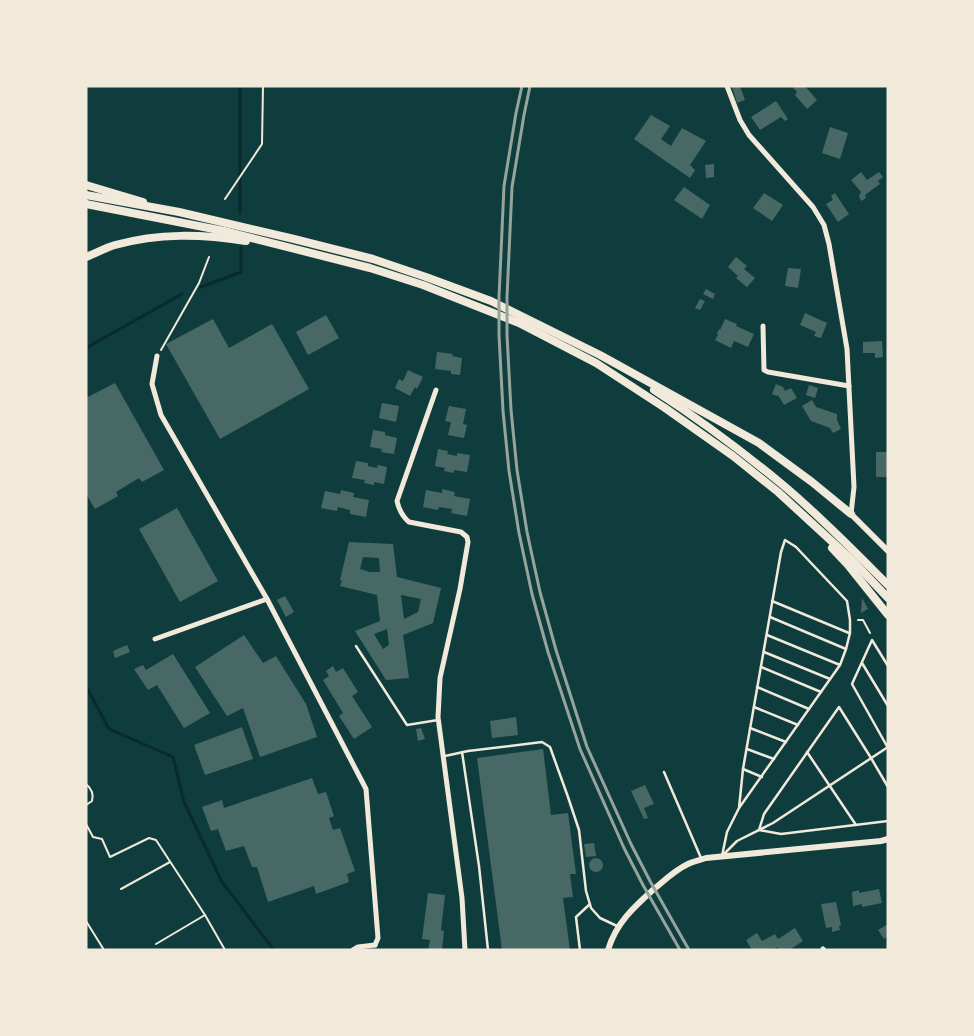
<svg xmlns="http://www.w3.org/2000/svg" width="974" height="1036" font-family="'Varela Round',sans-serif">
  <style>
    .lines { fill: none; stroke-linecap: round; stroke-linejoin: round }
    .stream { stroke: #0a2a2b; stroke-width: 3 }
    .building { fill: #486865; fill-rule: evenodd }
    .path { stroke: #f1e9da; stroke-width: 2 }
    .service { stroke: #f1e9da; stroke-width: 2.5 }
    .minor { stroke: #f1e9da; stroke-width: 5 }
    .tertiary { stroke: #f1e9da; stroke-width: 6 }
    .primary { stroke: #f1e9da; stroke-width: 8 }
    .rail { stroke: #97a49c; stroke-width: 3 }
  </style>
  <rect width="100%" height="100%" fill="#0f3d3e"/>
  <g class="lines">
    <g class="stream">
      <path d="M 240,86 L 240,213"/>
      <path d="M 201,287 L 241,272 L 241,247"/>
      <path d="M 86,348 L 182,294"/>
      <path d="M 86,686 L 109,729 L 173,757 L 184,802 L 222,882 L 274,950"/>
    </g>
  </g>
  <g class="building">
    <path d="M 734,86 L 740,86 L 745,100 L 737,103 L 732,87 Z"/>
    <path d="M 795,86 L 805,86 L 817,100 L 807,109 L 795,95 L 797,92 L 793,88 Z"/>
    <path d="M 776,101 L 788,119 L 785,121 L 781,117 L 760,130 L 751,117 Z"/>
    <path d="M 651,115 L 670,126 L 661,139 L 671,146 L 682,128 L 706,141 L 690,165 L 695,170 L 690,178 L 634,139 Z"/>
    <path d="M 830,127 L 848,133 L 840,159 L 822,153 Z"/>
    <path d="M 714,164 L 714,177 L 706,178 L 705,165 Z"/>
    <path d="M 861,172 L 867,180 L 879,172 L 883,177 L 878,181 L 880,184 L 865,195 L 866,198 L 861,201 L 859,196 L 861,192 L 851,180 Z"/>
    <path d="M 684,187 L 710,205 L 702,219 L 674,200 Z"/>
    <path d="M 764,193 L 783,205 L 772,221 L 753,208 Z"/>
    <path d="M 835,193 L 849,214 L 838,222 L 826,204 L 833,200 L 831,196 Z"/>
    <path d="M 736,257 L 747,266 L 744,269 L 755,278 L 747,287 L 736,278 L 738,276 L 728,267 Z"/>
    <path d="M 788,268 L 801,269 L 798,288 L 785,286 Z"/>
    <path d="M 706,289 L 715,294 L 713,299 L 703,294 Z"/>
    <path d="M 700,299 L 705,301 L 700,310 L 695,308 Z"/>
    <path d="M 805,313 L 827,323 L 821,338 L 814,336 L 816,332 L 800,325 Z"/>
    <path d="M 326,315 L 339,338 L 308,355 L 296,332 Z"/>
    <path d="M 213,319 L 229,348 L 272,324 L 309,389 L 220,439 L 166,344 Z"/>
    <path d="M 725,319 L 737,324 L 736,326 L 754,334 L 748,347 L 734,341 L 731,348 L 715,340 L 718,335 L 717,334 L 719,329 L 720,330 Z"/>
    <path d="M 882,341 L 883,357 L 875,358 L 875,353 L 863,353 L 863,342 Z"/>
    <path d="M 437,352 L 453,354 L 452,356 L 462,358 L 460,375 L 451,374 L 451,371 L 435,369 Z"/>
    <path d="M 408,370 L 423,377 L 417,389 L 415,387 L 410,396 L 395,388 L 399,379 L 403,381 Z"/>
    <path d="M 115,383 L 164,470 L 142,482 L 139,478 L 116,492 L 118,496 L 95,509 L 86,494 L 86,398 Z"/>
    <path d="M 776,384 L 783,387 L 785,391 L 791,388 L 797,398 L 784,405 L 778,395 L 777,396 L 772,394 Z"/>
    <path d="M 809,385 L 818,388 L 815,398 L 806,395 Z"/>
    <path d="M 812,400 L 816,407 L 837,414 L 837,420 L 841,429 L 833,433 L 830,428 L 811,421 L 802,406 Z"/>
    <path d="M 382,403 L 399,406 L 396,422 L 379,418 Z"/>
    <path d="M 449,406 L 466,409 L 463,424 L 467,425 L 464,438 L 448,435 L 451,422 L 445,421 Z"/>
    <path d="M 373,430 L 385,432 L 385,435 L 397,438 L 394,454 L 381,452 L 382,449 L 370,447 Z"/>
    <path d="M 438,449 L 448,451 L 447,454 L 457,456 L 457,453 L 470,455 L 467,472 L 454,470 L 454,473 L 444,471 L 445,468 L 435,466 Z"/>
    <rect x="876" y="452" width="12" height="25"/>
    <path d="M 356,461 L 368,463 L 368,466 L 377,468 L 378,465 L 387,467 L 384,484 L 374,482 L 374,485 L 364,483 L 365,480 L 352,478 Z"/>
    <path d="M 442,489 L 455,492 L 454,496 L 470,499 L 467,516 L 451,513 L 452,509 L 439,507 L 438,510 L 423,507 L 426,490 L 442,493 Z"/>
    <path d="M 341,490 L 354,493 L 353,497 L 369,500 L 366,517 L 350,514 L 350,510 L 338,507 L 337,511 L 321,508 L 325,491 L 340,494 Z"/>
    <path d="M 177,508 L 218,581 L 180,602 L 139,529 Z"/>
    <path d="M 349,542 L 393,544 L 397,577 L 441,588 L 433,623 L 403,635 L 409,678 L 386,680 L 355,631 L 380,621 L 377,595 L 340,586 L 342,581 L 340,580 ZM 363,557 L 379,558 L 380,572 L 370,572 L 360,569 ZM 401,595 L 421,599 L 418,612 L 404,619 ZM 387,629 L 389,645 L 383,649 L 374,634 Z"/>
    <path d="M 285,596 L 294,612 L 286,617 L 277,600 Z"/>
    <path d="M 862,598 L 868,609 L 861,613 Z"/>
    <path d="M 244,635 L 263,663 L 276,656 L 306,704 L 317,737 L 260,757 L 243,708 L 227,716 L 195,667 Z"/>
    <path d="M 127,645 L 130,652 L 115,658 L 113,651 Z"/>
    <path d="M 173,654 L 210,713 L 184,728 L 157,685 L 148,690 L 134,669 L 143,665 L 146,670 Z"/>
    <path d="M 333,666 L 336,672 L 343,668 L 358,692 L 352,696 L 372,727 L 354,739 L 339,716 L 343,713 L 323,680 L 329,676 L 326,671 Z"/>
    <path d="M 516,717 L 518,735 L 492,738 L 490,721 Z"/>
    <path d="M 242,727 L 253,759 L 205,775 L 194,745 Z"/>
    <path d="M 421,728 L 425,739 L 418,741 L 416,729 Z"/>
    <path d="M 543,749 L 551,815 L 568,813 L 576,874 L 570,874 L 573,897 L 563,898 L 570,950 L 502,950 L 477,758 Z"/>
    <path d="M 312,778 L 318,794 L 326,792 L 334,816 L 329,818 L 333,830 L 340,828 L 355,871 L 347,874 L 349,882 L 316,894 L 314,886 L 268,902 L 257,867 L 252,867 L 244,846 L 226,851 L 218,829 L 211,831 L 202,807 L 222,800 L 224,808 Z"/>
    <path d="M 645,785 L 654,804 L 644,808 L 648,818 L 644,819 L 631,791 Z"/>
    <path d="M 594,843 L 596,856 L 586,857 L 584,844 Z"/>
    <circle cx="596" cy="865" r="7"/>
    <path d="M 879,889 L 882,903 L 862,907 L 862,904 L 853,906 L 852,892 L 859,890 L 859,893 Z"/>
    <path d="M 428,893 L 445,895 L 441,930 L 444,931 L 442,950 L 428,950 L 430,940 L 422,939 Z"/>
    <path d="M 836,902 L 841,925 L 839,926 L 840,930 L 832,932 L 832,927 L 826,928 L 821,904 Z"/>
    <path d="M 888,924 L 888,936 L 884,939 L 878,930 Z"/>
    <path d="M 795,928 L 803,941 L 789,950 L 779,950 L 777,947 L 773,950 L 752,950 L 746,940 L 757,933 L 762,941 L 775,934 L 778,939 Z"/>
  </g>
  <g class="lines">
    <g class="path">
      <path d="M 225,199 L 262,144 L 263,86"/>
      <path d="M 161,350 L 199,283 L 209,257"/>
      <path d="M 858,620 L 863,620 L 870,633"/>
      <path d="M 86,784 C 92,789 94,794 92,801 L 86,805"/>
      <path d="M 86,824 L 93,837 L 102,839 L 110,857 L 149,838 L 156,840 L 205,915 L 225,950"/>
      <path d="M 121,889 L 170,862"/>
      <path d="M 86,921 L 104,950"/>
      <path d="M 156,944 L 205,915"/>
    </g>
    <g class="service">
      <path d="M 772,601 L 849,633"/>
      <path d="M 770,617 L 846,649"/>
      <path d="M 767,635 L 840,665"/>
      <path d="M 356,646 L 407,725 L 438,720"/>
      <path d="M 764,652 L 830,679"/>
      <path d="M 862,663 L 888,706"/>
      <path d="M 888,666 L 872,640 L 852,684 L 888,748"/>
      <path d="M 761,667 L 821,692"/>
      <path d="M 757,687 L 809,709"/>
      <path d="M 754,707 L 798,725"/>
      <path d="M 750,728 L 786,742"/>
      <path d="M 747,749 L 774,759"/>
      <path d="M 462,752 L 479,866 L 488,950"/>
      <path d="M 807,752 L 856,825"/>
      <path d="M 445,756 L 468,751 L 542,742 L 550,747 L 568,797 L 579,830 L 586,891 L 591,908 L 600,918 L 617,926"/>
      <path d="M 743,769 L 762,777"/>
      <path d="M 664,772 L 701,858"/>
      <path d="M 888,787 L 871,758 L 839,707 L 764,814 L 759,830 L 781,834 L 888,821"/>
      <path d="M 739,808 L 840,665 L 846,649 L 850,633 L 850,620 L 847,601 L 796,547 L 785,540 L 781,552 L 743,769 L 739,808 L 727,832 L 722,856 L 737,841 L 773,823 L 888,747"/>
      <path d="M 580,950 L 576,917 L 590,904"/>
    </g>
    <g class="minor">
      <path d="M 727,86 L 740,120 L 749,135 L 813,207 L 824,225 L 829,244 L 847,349 L 854,487 L 851,514"/>
      <path d="M 763,326 L 764,370 L 768,372 L 849,386"/>
      <path d="M 157,356 L 152,384 L 161,415 L 267,599 L 366,789 L 378,938 L 375,945"/>
      <path d="M 436,390 L 397,501 C 399,510 402,516 409,522 L 461,532 L 467,537 L 468,542 L 460,589 L 440,678 L 438,717 L 462,898 L 465,950"/>
      <path d="M 155,639 L 267,599"/>
      <path d="M 823,949 L 824,950"/>
      <path d="M 353,950 L 358,947 L 375,945"/>
    </g>
    <g class="tertiary">
      <path d="M 851,514 L 888,551"/>
      <path d="M 608,950 C 616,923 634,907 654,889 C 665,880 675,870 688,864 C 694,861 700,860 706,858 L 881,841 L 888,839"/>
    </g>
    <g class="primary">
      <path d="M 86,185 L 143,202"/>
      <path d="M 86,195 L 179,212 L 294,239 L 373,259 L 426,277 L 491,301 L 600,355 L 759,443 L 812,482 L 851,514"/>
      <path d="M 86,204 L 224,231 L 370,268 L 423,285 L 519,323 L 596,363 L 665,408 L 733,456 L 778,492 L 852,560 L 888,598"/>
      <path d="M 86,257 C 96,253 105,248 115,245 C 159,233 201,234 246,241"/>
      <path d="M 654,390 C 699,419 742,451 783,485 C 820,516 854,551 888,585"/>
      <path d="M 832,548 L 848,565 L 888,615"/>
    </g>
    <g class="rail">
      <path d="M 522,86 L 516,113 L 504,186 L 499,297 L 499,335 L 503,411 L 509,471 L 519,533 L 532,594 L 548,652 L 580,749 L 624,848 L 643,885 L 680,950"/>
      <path d="M 530,86 L 524,115 L 512,187 L 507,297 L 507,335 L 511,410 L 517,470 L 527,532 L 540,592 L 556,650 L 587,747 L 631,844 L 650,881 L 689,950"/>
    </g>
  </g>
  <rect width="974" height="1036" fill="none" stroke="#f1e9da" stroke-width="175"/>
</svg>
